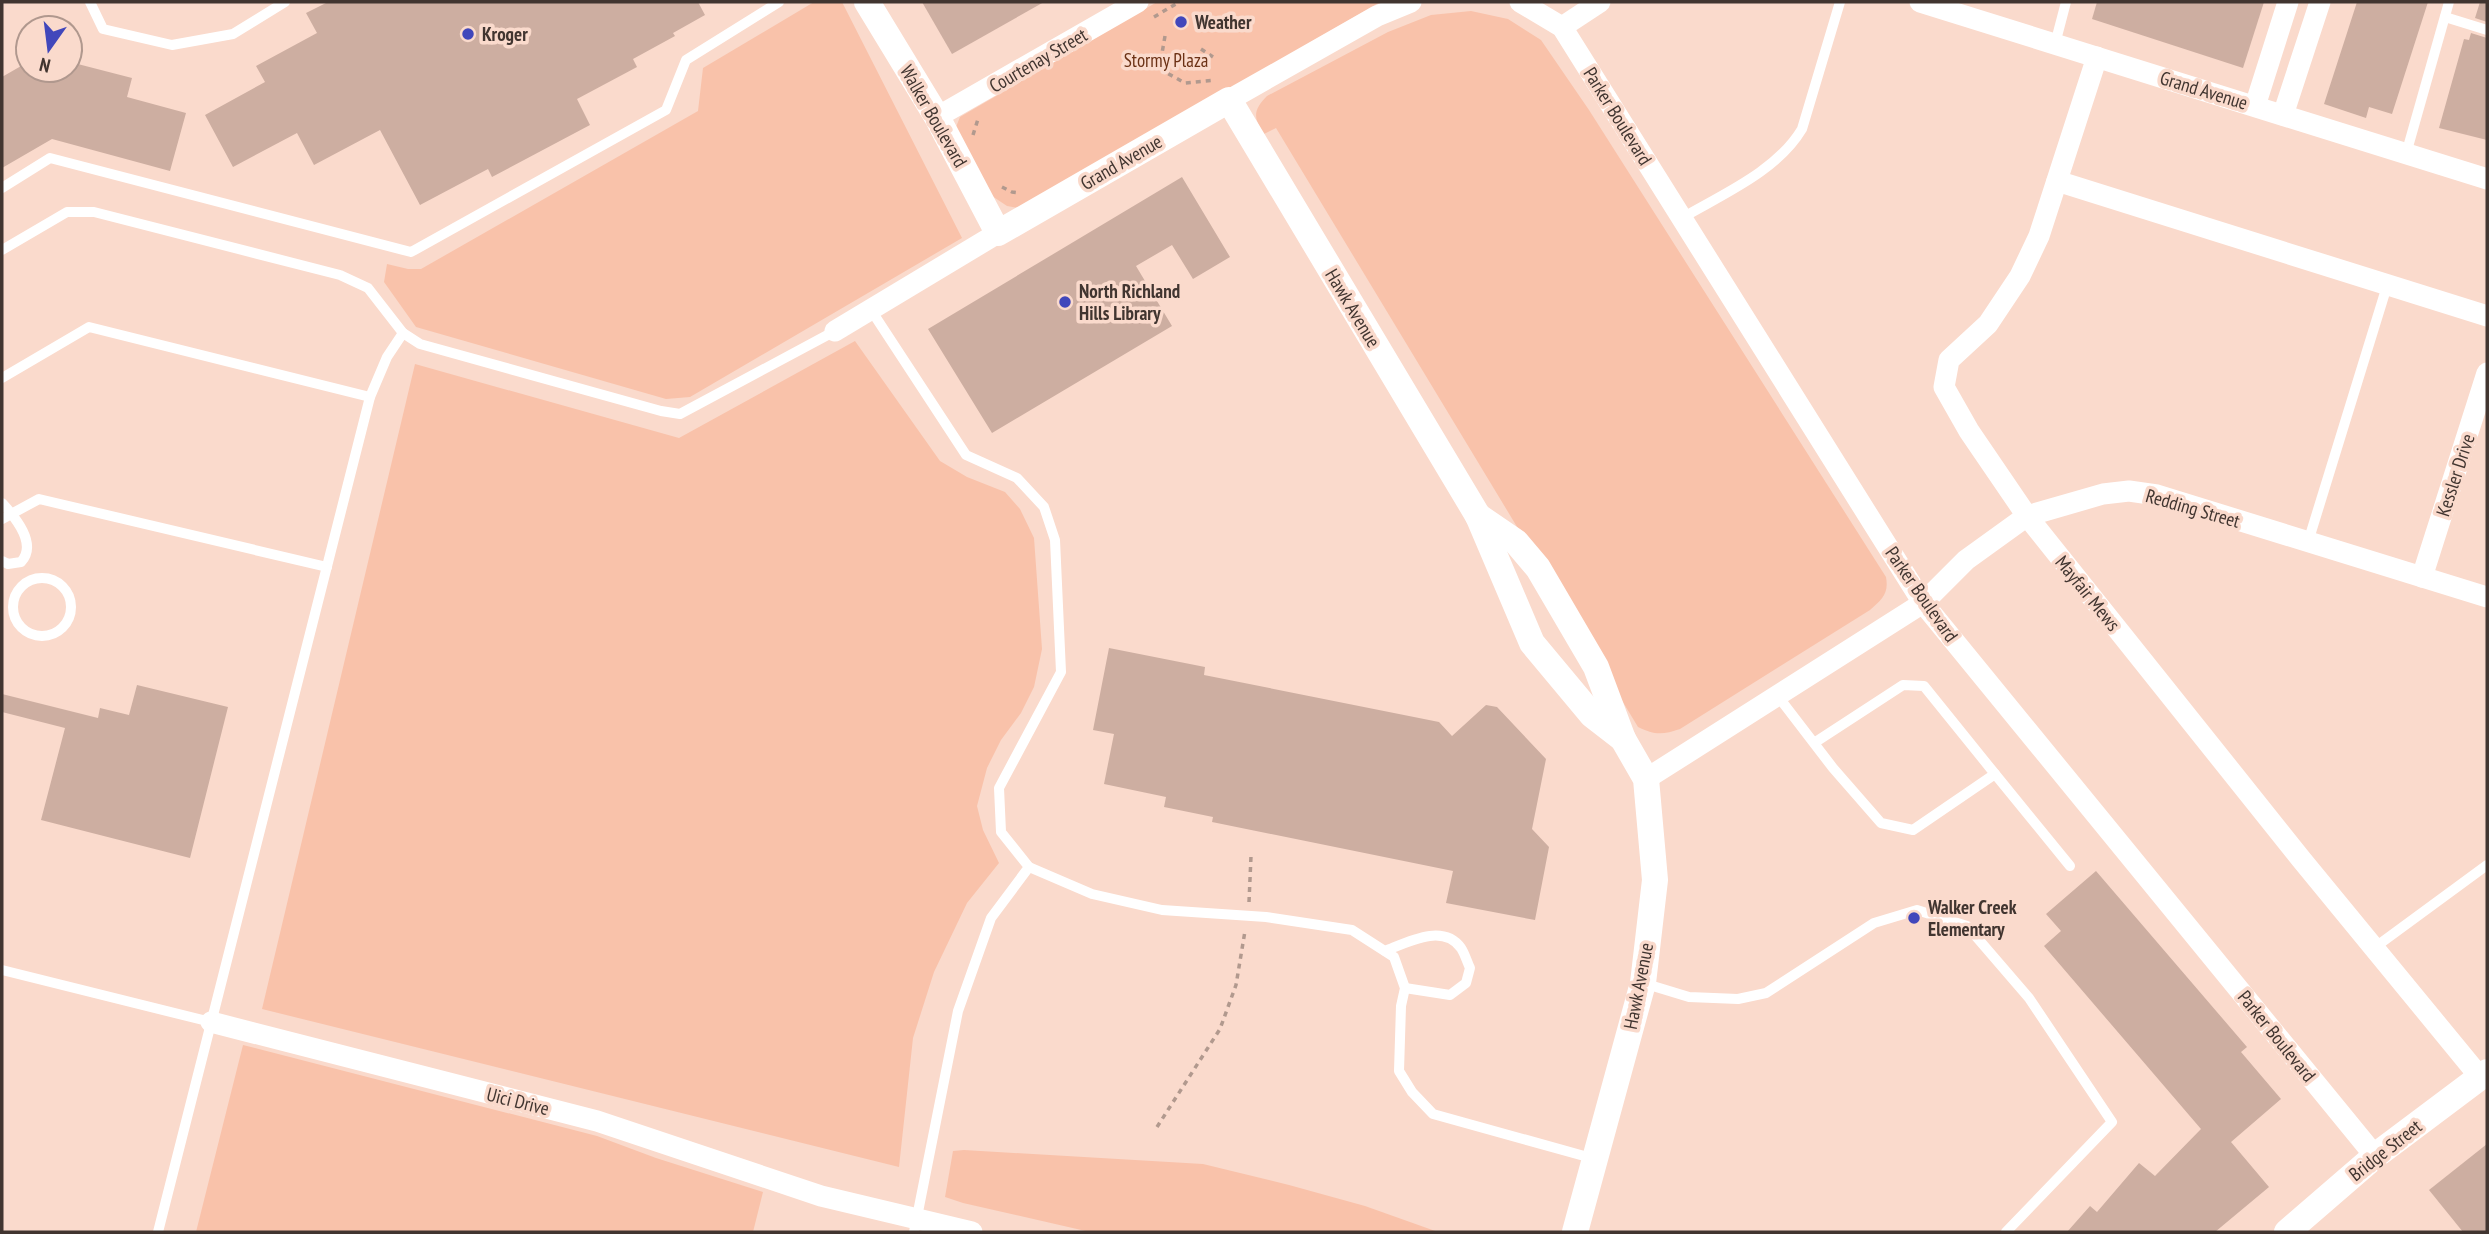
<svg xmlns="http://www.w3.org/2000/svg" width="2489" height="1234" font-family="'PT Sans Narrow',sans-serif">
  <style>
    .green { fill: #f9c2aa }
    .building { fill: #cdaea1 }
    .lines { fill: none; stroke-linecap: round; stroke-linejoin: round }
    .path { stroke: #b1998e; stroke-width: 3.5; stroke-dasharray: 5 5; stroke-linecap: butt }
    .service { stroke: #fff; stroke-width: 10 }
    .minor { stroke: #fff; stroke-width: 21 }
    .tertiary { stroke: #fff; stroke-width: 26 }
    .poi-dot { fill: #4147bb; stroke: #fadacc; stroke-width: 2.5 }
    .labels { text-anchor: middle; stroke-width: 7; stroke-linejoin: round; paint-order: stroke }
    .poi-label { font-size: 19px; font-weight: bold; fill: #413530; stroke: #fadacc; text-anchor: start }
    .street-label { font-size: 19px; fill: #413530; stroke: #fadacc }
    .park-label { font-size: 19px; fill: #6b3115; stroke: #fadacc }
  </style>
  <rect width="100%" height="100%" fill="#fadacc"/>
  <g class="green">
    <path d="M 814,2 L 842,2 L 962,238 L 690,397 L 666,399 L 416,327 L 384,282 L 387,264 L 408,269 L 421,269 L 698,111 L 703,68 Z"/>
    <path d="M 1157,2 L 1380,2 L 1031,204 L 1018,208 L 1007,206 L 992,196 L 956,127 L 960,117 Z"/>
    <path d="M 1471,11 L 1508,19 L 1541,40 L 1589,110 L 1886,577 C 1889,594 1882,599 1870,610 L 1680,729 C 1663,735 1654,735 1638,727 L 1276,128 L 1264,134 C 1253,118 1253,110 1267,96 L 1388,32 L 1431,15 Z"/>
    <path d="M 855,341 L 940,461 L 967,477 L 1005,492 L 1020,509 L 1034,538 L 1042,649 L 1034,687 L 1021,713 L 1001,740 L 987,768 L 977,806 L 983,830 L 999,863 L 967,903 L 934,972 L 913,1038 L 899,1167 L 262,1009 L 415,364 L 679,438 Z"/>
    <path d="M 243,1045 L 597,1136 L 656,1158 L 763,1192 L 753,1232 L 196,1232 Z"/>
    <path d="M 964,1150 L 1203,1164 L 1289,1185 L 1365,1206 L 1438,1232 L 1090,1232 L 963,1203 L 945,1197 L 953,1151 Z"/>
  </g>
  <g class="building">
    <path d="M 328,2 L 698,2 L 705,15 L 673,33 L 675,36 L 633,59 L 637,67 L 577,99 L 590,125 L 492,177 L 488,169 L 420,205 L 380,130 L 314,165 L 297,133 L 233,167 L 205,115 L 265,82 L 256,66 L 317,33 L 306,13 Z"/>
    <path d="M 922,2 L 1044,2 L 952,54 Z"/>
    <path d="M 2097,2 L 2264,2 L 2243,68 L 2092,19 Z"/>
    <path d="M 2357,2 L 2428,2 L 2392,114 L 2369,107 L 2366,118 L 2324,104 Z"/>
    <path d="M 2480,2 L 2487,2 L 2487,22 L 2475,18 Z"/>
    <path d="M 2471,33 L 2487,38 L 2487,140 L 2439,128 L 2464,39 L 2469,40 Z"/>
    <path d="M 28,62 L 28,70 L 70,70 L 70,62 L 132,78 L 127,97 L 186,113 L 170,171 L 52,139 L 2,168 L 2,77 Z"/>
    <path d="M 1182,177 L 1230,257 L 1193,279 L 1172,245 L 1136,266 L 1172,326 L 992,433 L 928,329 Z"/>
    <path d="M 1109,648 L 1205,667 L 1204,675 L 1439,722 L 1452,736 L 1486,705 L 1497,707 L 1546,759 L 1532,829 L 1549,847 L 1535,920 L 1446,903 L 1453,871 L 1212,822 L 1213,817 L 1164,807 L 1166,797 L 1104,784 L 1114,734 L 1093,730 Z"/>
    <path d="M 137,685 L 228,707 L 190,858 L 41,820 L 65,728 L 2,712 L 2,694 L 98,718 L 100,708 L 129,715 Z"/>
    <path d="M 2096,871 L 2247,1047 L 2241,1052 L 2281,1099 L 2231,1142 L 2269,1187 L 2215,1232 L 2067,1232 L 2090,1206 L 2097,1212 L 2139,1163 L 2155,1176 L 2201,1129 L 2044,946 L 2061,931 L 2046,914 Z"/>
    <path d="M 2487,1144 L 2487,1232 L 2463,1232 L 2429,1190 Z"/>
  </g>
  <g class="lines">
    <g class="path">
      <path d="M 1154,17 L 1179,2"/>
      <path d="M 1199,23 L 1215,20"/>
      <path d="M 1165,36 L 1161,59 L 1167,73 L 1185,83 L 1215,80"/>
      <path d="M 1201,49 L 1213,57"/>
      <path d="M 973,135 L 978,119"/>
      <path d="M 1002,187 L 1012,192 L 1020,193"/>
      <path d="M 1249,902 L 1251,856"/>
      <path d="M 1157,1127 L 1220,1029 L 1236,985 L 1245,931"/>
    </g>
    <g class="service">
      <path d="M 90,2 L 103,29 L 172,45 L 233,34 L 285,2"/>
      <path d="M 2445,17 L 2487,30"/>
      <path d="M 2055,44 L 2066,2"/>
      <path d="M 2406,154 L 2449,2"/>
      <path d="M 2,188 L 50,158 L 411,252 L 666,110 L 686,60 L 779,2"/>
      <path d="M 1682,218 C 1723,194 1777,171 1802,129 L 1840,2"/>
      <path d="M 2,250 L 67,212 L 94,212 L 340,275 L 368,288 L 403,333 L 420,344 L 661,411 L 680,414 L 835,331"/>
      <path d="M 871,310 L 966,455 L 1017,478 L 1044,507 L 1055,540 L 1061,672 L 999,788 L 1001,832 L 1029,867 L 991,918 L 958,1011 L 914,1232"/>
      <path d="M 2,378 L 89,327 L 370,397"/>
      <path d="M 2,503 C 15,517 38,544 21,562 L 8,564 L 2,561"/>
      <path d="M 2,519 L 39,499 L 327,567"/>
      <path d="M 2308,542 L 2387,286"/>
      <circle cx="42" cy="607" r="29"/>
      <path d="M 1777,695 L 1833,768 L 1881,823 L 1913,830 L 1995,774 L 1924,686 L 1903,685 L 1814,743"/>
      <path d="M 1995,774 L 2070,866"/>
      <path d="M 1029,867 L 1092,894 L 1162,910 L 1266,917 L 1352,930 L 1394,957 L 1405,988 L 1401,1006 L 1399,1071 L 1412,1092 L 1433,1114 L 1595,1159"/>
      <path d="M 2374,948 L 2487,865"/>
      <path d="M 1385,951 C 1408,942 1443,923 1461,948 C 1465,954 1467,962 1470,968 L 1466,983 L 1450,995 L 1405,988"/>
      <path d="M 2,970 L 211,1022"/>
      <path d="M 1643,983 L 1689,997 L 1738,999 L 1766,993 L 1874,923 L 1917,910 L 1967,926 L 2029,998 L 2112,1122 L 2006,1232"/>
      <path d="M 158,1232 L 370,397 L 387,357 L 403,333"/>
    </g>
    <g class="minor">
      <path d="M 1520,2 L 1562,27 L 1923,603 L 2375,1156"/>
      <path d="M 1920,2 L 2487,179"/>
      <path d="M 1562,27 L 1600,2"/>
      <path d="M 2097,57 L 2039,236 L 2020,276 L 1988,324 L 1949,360 L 1944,387 L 1969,431 L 2027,516 L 2301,859 L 2480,1077"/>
      <path d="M 1229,100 L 1377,16 L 1411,2"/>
      <path d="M 2255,106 L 2288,2"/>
      <path d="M 2283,115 L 2320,2"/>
      <path d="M 937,117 L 1138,2"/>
      <path d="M 2057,181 L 2487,316"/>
      <path d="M 835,331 L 998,233"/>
      <path d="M 2422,577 L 2487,373"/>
      <path d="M 1646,779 L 1923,603 L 1966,560 L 2027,516 L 2103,494 L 2129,491 L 2157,495 L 2487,597"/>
      <path d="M 211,1022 L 597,1121 L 821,1196 L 972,1232"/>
    </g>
    <g class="tertiary">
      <path d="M 867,2 L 937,117 L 998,233 L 1229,100 L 1478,516 L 1532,643 L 1592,715 L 1623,739"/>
      <path d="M 1478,516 L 1516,542 L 1538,568 L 1596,667 L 1623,739 L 1646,779 L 1655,880 L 1643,983 L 1575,1232"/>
      <path d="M 2287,1232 L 2375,1156 L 2487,1072"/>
    </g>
  </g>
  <g class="poi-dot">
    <circle cx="1181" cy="22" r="7"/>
    <circle cx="468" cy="34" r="7"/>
    <circle cx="1065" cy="302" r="7"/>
    <circle cx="1914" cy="918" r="7"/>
  </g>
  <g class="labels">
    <g class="poi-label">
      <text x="1195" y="29">Weather</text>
      <text x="482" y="41">Kroger</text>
      <text x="1079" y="298">North Richland<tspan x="1079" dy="22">Hills Library</tspan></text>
      <text x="1928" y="914">Walker Creek<tspan x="1928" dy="22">Elementary</tspan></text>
    </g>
    <g class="street-label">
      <text transform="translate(1038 60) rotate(-30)" y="7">Courtenay Street</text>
      <text transform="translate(2204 90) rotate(17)" y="7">Grand Avenue</text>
      <text transform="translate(934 116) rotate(60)" y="7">Walker Boulevard</text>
      <text transform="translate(1618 116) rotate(58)" y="7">Parker Boulevard</text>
      <text transform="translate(1121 162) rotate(-30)" y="7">Grand Avenue</text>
      <text transform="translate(1353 308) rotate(59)" y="7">Hawk Avenue</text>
      <text transform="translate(2455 475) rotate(-72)" y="7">Kessler Drive</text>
      <text transform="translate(2193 508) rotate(16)" y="7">Redding Street</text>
      <text transform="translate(2088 593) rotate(51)" y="7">Mayfair Mews</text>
      <text transform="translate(1922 594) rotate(55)" y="7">Parker Boulevard</text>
      <text transform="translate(1638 986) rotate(-79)" y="7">Hawk Avenue</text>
      <text transform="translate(2277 1036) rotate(51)" y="7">Parker Boulevard</text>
      <text transform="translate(518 1101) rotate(14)" y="7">Uici Drive</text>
      <text transform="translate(2385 1150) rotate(-38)" y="7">Bridge Street</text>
    </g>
    <g class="park-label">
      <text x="1166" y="67">Stormy Plaza</text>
    </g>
  </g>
  <rect width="2489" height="1234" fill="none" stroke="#413530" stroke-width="7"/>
  <g transform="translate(49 49) rotate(194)"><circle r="33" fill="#fadacc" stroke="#b0988e" stroke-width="2"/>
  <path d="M0-5L12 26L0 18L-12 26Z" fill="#4147bb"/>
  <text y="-10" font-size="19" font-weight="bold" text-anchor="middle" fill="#413530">N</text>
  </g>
</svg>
